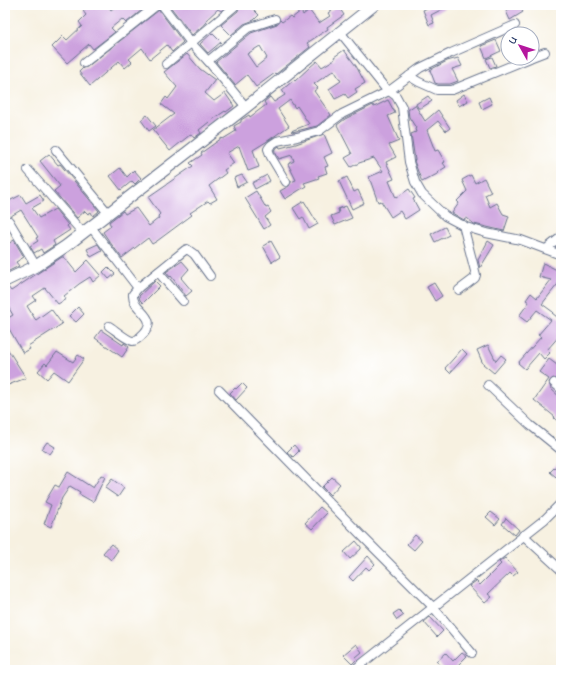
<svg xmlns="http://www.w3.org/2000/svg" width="566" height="675" font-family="'Indie Flower',sans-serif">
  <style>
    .building { fill: #cca1de; fill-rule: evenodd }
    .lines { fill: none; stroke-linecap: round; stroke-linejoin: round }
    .street-casing { stroke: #68738c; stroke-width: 10 }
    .secondary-casing { stroke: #68738c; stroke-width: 13 }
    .street { stroke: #fff; stroke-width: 8 }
    .secondary { stroke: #fff; stroke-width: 11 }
  </style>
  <rect width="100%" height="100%" fill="#fff"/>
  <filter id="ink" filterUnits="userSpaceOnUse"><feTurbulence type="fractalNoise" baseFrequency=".025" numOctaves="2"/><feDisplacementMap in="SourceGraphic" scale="8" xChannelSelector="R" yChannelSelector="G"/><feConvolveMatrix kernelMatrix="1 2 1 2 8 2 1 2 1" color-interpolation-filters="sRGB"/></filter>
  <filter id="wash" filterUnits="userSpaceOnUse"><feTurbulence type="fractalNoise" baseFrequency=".012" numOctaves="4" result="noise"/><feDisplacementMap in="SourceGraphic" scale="16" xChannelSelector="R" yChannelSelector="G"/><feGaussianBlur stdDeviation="0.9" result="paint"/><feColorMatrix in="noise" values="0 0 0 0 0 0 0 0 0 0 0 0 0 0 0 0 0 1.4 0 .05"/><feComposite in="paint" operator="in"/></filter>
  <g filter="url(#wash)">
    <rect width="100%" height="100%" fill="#f7f1e1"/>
    <g id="blocks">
      <g class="building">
        <path d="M 89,5 L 106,5 L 111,10 L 117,5 L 148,5 L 126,23 L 122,19 L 111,28 L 115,32 L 93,49 L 89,44 L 67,63 L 52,47 L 63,36 L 67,40 L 82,26 L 79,22 L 86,15 L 83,11 Z"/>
        <path d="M 169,5 L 228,5 L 221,11 L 218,9 L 206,20 L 207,22 L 192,35 Z"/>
        <path d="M 239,5 L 255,5 L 252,8 L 259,15 L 254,20 L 244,24 L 231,35 L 221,25 L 238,11 Z"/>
        <path d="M 433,5 L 450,5 L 431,15 L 434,23 L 429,25 L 423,10 Z"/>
        <path d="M 516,5 L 518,5 L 523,12 L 510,20 L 506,11 Z"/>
        <path d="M 338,6 L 344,15 L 327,27 L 328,29 L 307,43 L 310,47 L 276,74 L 275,73 L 256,87 L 247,75 L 235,85 L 216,62 L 251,33 L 277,24 L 280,20 L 282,22 L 290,16 L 292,18 L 301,11 L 303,15 L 309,10 L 319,23 L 330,16 L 328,13 ZM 260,46 L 267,58 L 256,67 L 247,54 Z"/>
        <path d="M 159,10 L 183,42 L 172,52 L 167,45 L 150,59 L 142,48 L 129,59 L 132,62 L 125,68 L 119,61 L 90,86 L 79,72 L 83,68 L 87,67 Z"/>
        <path d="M 212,33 L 221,42 L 208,53 L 200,44 Z"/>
        <path d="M 496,40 L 501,51 L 486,58 L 481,46 Z"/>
        <path d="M 344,50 L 356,66 L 365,83 L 355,89 L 357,92 L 348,98 L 345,94 L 335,99 L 329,89 L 341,81 L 334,70 L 314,84 L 318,88 L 314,91 L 331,115 L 317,126 L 292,132 L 291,131 L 309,124 L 297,106 L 295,108 L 290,100 L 278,109 L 289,126 L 266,142 L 253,150 L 259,167 L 248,171 L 239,146 L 227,153 L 234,163 L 224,170 L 226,173 L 209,186 L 217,199 L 210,203 L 208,201 L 190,213 L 192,215 L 157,241 L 152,244 L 148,238 L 122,258 L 109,241 L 103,232 L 111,226 L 109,222 L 123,211 L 125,214 L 136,208 L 149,226 L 159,218 L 158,216 L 160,214 L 148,197 L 193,166 L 190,163 L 202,155 L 201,153 L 222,138 L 223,139 L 236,131 L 234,126 L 241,122 L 241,120 L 249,115 L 250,117 L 266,105 L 264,102 L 270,97 L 274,102 L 285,95 L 282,90 L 294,80 L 295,81 L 310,67 L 317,61 L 322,67 L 335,59 L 334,57 Z"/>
        <path d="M 187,54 L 200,69 L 215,80 L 205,93 L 214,101 L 225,93 L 234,106 L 226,112 L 225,111 L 209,122 L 199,130 L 201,133 L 194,138 L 191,134 L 170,151 L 153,130 L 174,114 L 161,104 L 166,97 L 168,99 L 177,87 L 164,72 Z"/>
        <path d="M 492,57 L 496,66 L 490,68 L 486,59 Z"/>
        <path d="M 458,58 L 462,66 L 452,69 L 458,81 L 450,84 L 438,84 L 435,83 L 430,70 L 447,61 Z"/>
        <path d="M 464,94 L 468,101 L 459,106 L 456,100 Z"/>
        <path d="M 428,96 L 432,101 L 421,108 L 418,108 L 416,104 Z"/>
        <path d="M 489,97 L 492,104 L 482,109 L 479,102 Z"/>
        <path d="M 388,100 L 395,113 L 388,116 L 399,141 L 389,145 L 396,157 L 386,162 L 394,179 L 389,181 L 396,198 L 409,189 L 415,198 L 413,199 L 419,210 L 405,219 L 400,211 L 391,217 L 381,201 L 378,202 L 369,177 L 383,171 L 374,158 L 359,163 L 351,167 L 345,158 L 352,154 L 337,125 L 345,119 L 373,105 L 374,107 Z"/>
        <path d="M 415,105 L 425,121 L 438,110 L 450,128 L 446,131 L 438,121 L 427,130 L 435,151 L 438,150 L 445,162 L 443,163 L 446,167 L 438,172 L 439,173 L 422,182 L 414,161 L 415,160 L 411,134 L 416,132 L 415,129 L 416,128 L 409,117 L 408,110 Z"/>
        <path d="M 147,115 L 156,126 L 149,131 L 141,120 Z"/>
        <path d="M 324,134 L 332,153 L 324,157 L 328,166 L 325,167 L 327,173 L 318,176 L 319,178 L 304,183 L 306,186 L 285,199 L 280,191 L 289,186 L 291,182 L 296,180 L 288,164 L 294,161 L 292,155 L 279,159 L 274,150 L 279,146 L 280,148 L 296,144 Z"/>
        <path d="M 49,154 L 58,165 L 60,164 L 99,211 L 93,216 L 91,212 L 88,214 L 85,211 L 77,218 L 54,191 L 60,186 L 40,161 Z"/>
        <path d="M 120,168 L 127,177 L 134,170 L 141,178 L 135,184 L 132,181 L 121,190 L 110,176 Z"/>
        <path d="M 242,175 L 247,182 L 237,187 L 234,178 Z"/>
        <path d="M 267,175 L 270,181 L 255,189 L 252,183 Z"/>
        <path d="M 471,175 L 475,183 L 484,178 L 491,192 L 485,195 L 490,207 L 497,203 L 503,214 L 509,216 L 504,231 L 474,224 L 467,218 L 464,220 L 452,213 L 459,203 L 457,201 L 467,191 L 462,180 Z"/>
        <path d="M 347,177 L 354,192 L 358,190 L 364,203 L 352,209 L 339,181 Z"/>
        <path d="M 256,191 L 266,208 L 268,207 L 271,212 L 265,217 L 270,225 L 264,229 L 245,198 Z"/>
        <path d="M 21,195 L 26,203 L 40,195 L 44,201 L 32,208 L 39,218 L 55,209 L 68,225 L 67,226 L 70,230 L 53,241 L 55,245 L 43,253 L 41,249 L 34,253 L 30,246 L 38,241 L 36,238 L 38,237 L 21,210 L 11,216 L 5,217 L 5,203 Z"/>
        <path d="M 304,201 L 318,224 L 309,229 L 303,217 L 300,219 L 293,208 Z"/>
        <path d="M 346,206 L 352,218 L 335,225 L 331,216 L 339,213 L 338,209 Z"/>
        <path d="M 445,227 L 449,235 L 435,242 L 431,234 Z"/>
        <path d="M 14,240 L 24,257 L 16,262 L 19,266 L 7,272 L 5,269 L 5,246 Z"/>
        <path d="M 271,241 L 280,257 L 272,262 L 263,246 Z"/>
        <path d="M 488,241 L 494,245 L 480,268 L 478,260 Z"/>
        <path d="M 98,244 L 102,251 L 91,257 L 87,249 Z"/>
        <path d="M 62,257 L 64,257 L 76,272 L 88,260 L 101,275 L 93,282 L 90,277 L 79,284 L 64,296 L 66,299 L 58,304 L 45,288 L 33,296 L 36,300 L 27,306 L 35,319 L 36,320 L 51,309 L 62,324 L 28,346 L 30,349 L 23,353 L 8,327 L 5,330 L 5,320 L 13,315 L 7,305 L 8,304 L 5,299 L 5,288 L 8,287 L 11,291 Z"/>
        <path d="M 182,261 L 189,269 L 181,278 L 192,291 L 186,296 L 171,276 L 170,277 L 166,272 Z"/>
        <path d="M 543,263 L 561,272 L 561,280 L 542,304 L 553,312 L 552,313 L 561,320 L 561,334 L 547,350 L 550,353 L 544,359 L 539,353 L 525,369 L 518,363 L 541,337 L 538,335 L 551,320 L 537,310 L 527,322 L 519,316 L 529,302 L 526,300 L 531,293 L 537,298 L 551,280 L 539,277 Z"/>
        <path d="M 108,267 L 115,274 L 109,279 L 103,272 Z"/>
        <path d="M 155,281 L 160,286 L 143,303 L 140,300 L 139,296 Z"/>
        <path d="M 434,283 L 442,296 L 435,301 L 427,287 Z"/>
        <path d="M 78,307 L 84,314 L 76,322 L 69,316 Z"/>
        <path d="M 101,330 L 123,345 L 124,343 L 129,347 L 122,357 L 95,338 Z"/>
        <path d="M 5,345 L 26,378 L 8,385 L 5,378 Z"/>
        <path d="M 488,345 L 496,361 L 501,355 L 506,359 L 494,373 L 483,364 L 477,350 Z"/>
        <path d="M 462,349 L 467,354 L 450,373 L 445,368 Z"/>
        <path d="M 57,352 L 73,362 L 78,355 L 84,359 L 68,381 L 54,371 L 47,379 L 38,371 L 45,363 L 47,365 Z"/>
        <path d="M 549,359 L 561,368 L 561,376 L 558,380 L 553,378 L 549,382 L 551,389 L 561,398 L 561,424 L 554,418 L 555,417 L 534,400 L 549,379 L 539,372 Z"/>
        <path d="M 242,383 L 247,388 L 236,400 L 230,393 L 235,388 L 236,389 Z"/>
        <path d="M 47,442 L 55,447 L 50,454 L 42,449 Z"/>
        <path d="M 294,445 L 299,451 L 293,457 L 287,452 Z"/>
        <path d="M 558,464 L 561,467 L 561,481 L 550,472 Z"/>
        <path d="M 68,472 L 93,488 L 101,475 L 105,477 L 93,502 L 79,494 L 80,492 L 70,486 L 62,498 L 51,527 L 44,524 L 51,505 L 45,502 L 55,485 L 59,487 Z"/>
        <path d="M 332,477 L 340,484 L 330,495 L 322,487 Z"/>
        <path d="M 112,479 L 124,488 L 118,497 L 105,488 Z"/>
        <path d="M 320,507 L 327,513 L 312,529 L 305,523 Z"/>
        <path d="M 491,512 L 500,519 L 495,525 L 486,517 Z"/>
        <path d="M 506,518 L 519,530 L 515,535 L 502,524 Z"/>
        <path d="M 415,535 L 422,541 L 414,550 L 407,544 Z"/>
        <path d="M 356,541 L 361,547 L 361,549 L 350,559 L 344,552 Z"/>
        <path d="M 111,544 L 118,550 L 111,560 L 103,553 Z"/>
        <path d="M 368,556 L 375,564 L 369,570 L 366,567 L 353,581 L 349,577 Z"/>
        <path d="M 505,558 L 518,572 L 513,576 L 510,573 L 488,594 L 492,597 L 485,603 L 469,586 L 476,581 L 480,585 L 501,564 L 499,562 Z"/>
        <path d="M 399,610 L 404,615 L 397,620 L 393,614 Z"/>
        <path d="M 430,617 L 443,631 L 437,637 L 424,622 Z"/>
        <path d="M 356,644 L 362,652 L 356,657 L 357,659 L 352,664 L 343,655 Z"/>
        <path d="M 462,652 L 467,656 L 453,670 L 445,670 L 437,661 L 446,653 L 453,661 Z"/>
      </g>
    </g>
  </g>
  <g filter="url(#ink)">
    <use href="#blocks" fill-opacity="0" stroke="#68738c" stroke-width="1"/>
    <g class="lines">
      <g class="street-casing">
        <g id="street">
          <path d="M 162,5 L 191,43 L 208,61 L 246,107"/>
          <path d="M 340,32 L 385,88 L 396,96 L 402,107 L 409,162 L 415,182 L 422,194 L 445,216 L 466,227 L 486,233 L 521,240 L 561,255"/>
          <path d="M 532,57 L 545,52"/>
          <path d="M 208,61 L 248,28 L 275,19"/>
          <path d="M 84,63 L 157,5"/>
          <path d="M 166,64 L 234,7"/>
          <path d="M 409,76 L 419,82 L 437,90 L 452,90 L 530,58"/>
          <path d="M 56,150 L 108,213"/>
          <path d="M 28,170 L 83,233"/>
          <path d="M 286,182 L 271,157 L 268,149 L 271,145 L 277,141 L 297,137 L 319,131 L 342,114 L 389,91 L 420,68 L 451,53 L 515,25"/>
          <path d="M 9,221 L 36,266"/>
          <path d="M 91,227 L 138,288"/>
          <path d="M 546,249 L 561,237"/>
          <path d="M 158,272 L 183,301"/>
          <path d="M 459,290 L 475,278 L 476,275 L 463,225"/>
          <path d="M 109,326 C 114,329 128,341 133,341 C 136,341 139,338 141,336 C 163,316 131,312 133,294 L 138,288 L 185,250 L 187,249 L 194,254 L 210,276"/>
          <path d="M 554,383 L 561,389"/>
          <path d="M 488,385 L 530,425 L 561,450"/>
          <path d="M 219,390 L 364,538 L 433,607 L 472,653"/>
          <path d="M 523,535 L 561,570"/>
          <path d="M 354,670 L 545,519 L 561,503"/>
        </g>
      </g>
      <g class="secondary-casing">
        <path id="secondary" d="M 5,281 L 36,266 L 66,246 L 246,107 L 374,5"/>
      </g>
      <use href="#street" class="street"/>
      <use href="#secondary" class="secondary"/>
    </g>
  </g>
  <rect width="566" height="675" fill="none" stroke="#fff" stroke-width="20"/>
  <g transform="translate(520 46) rotate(309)"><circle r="19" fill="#ffffff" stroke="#a4acbf"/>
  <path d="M0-3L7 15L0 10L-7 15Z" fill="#b5179e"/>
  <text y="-6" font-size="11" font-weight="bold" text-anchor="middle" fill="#1b2f5e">U</text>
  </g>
</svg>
